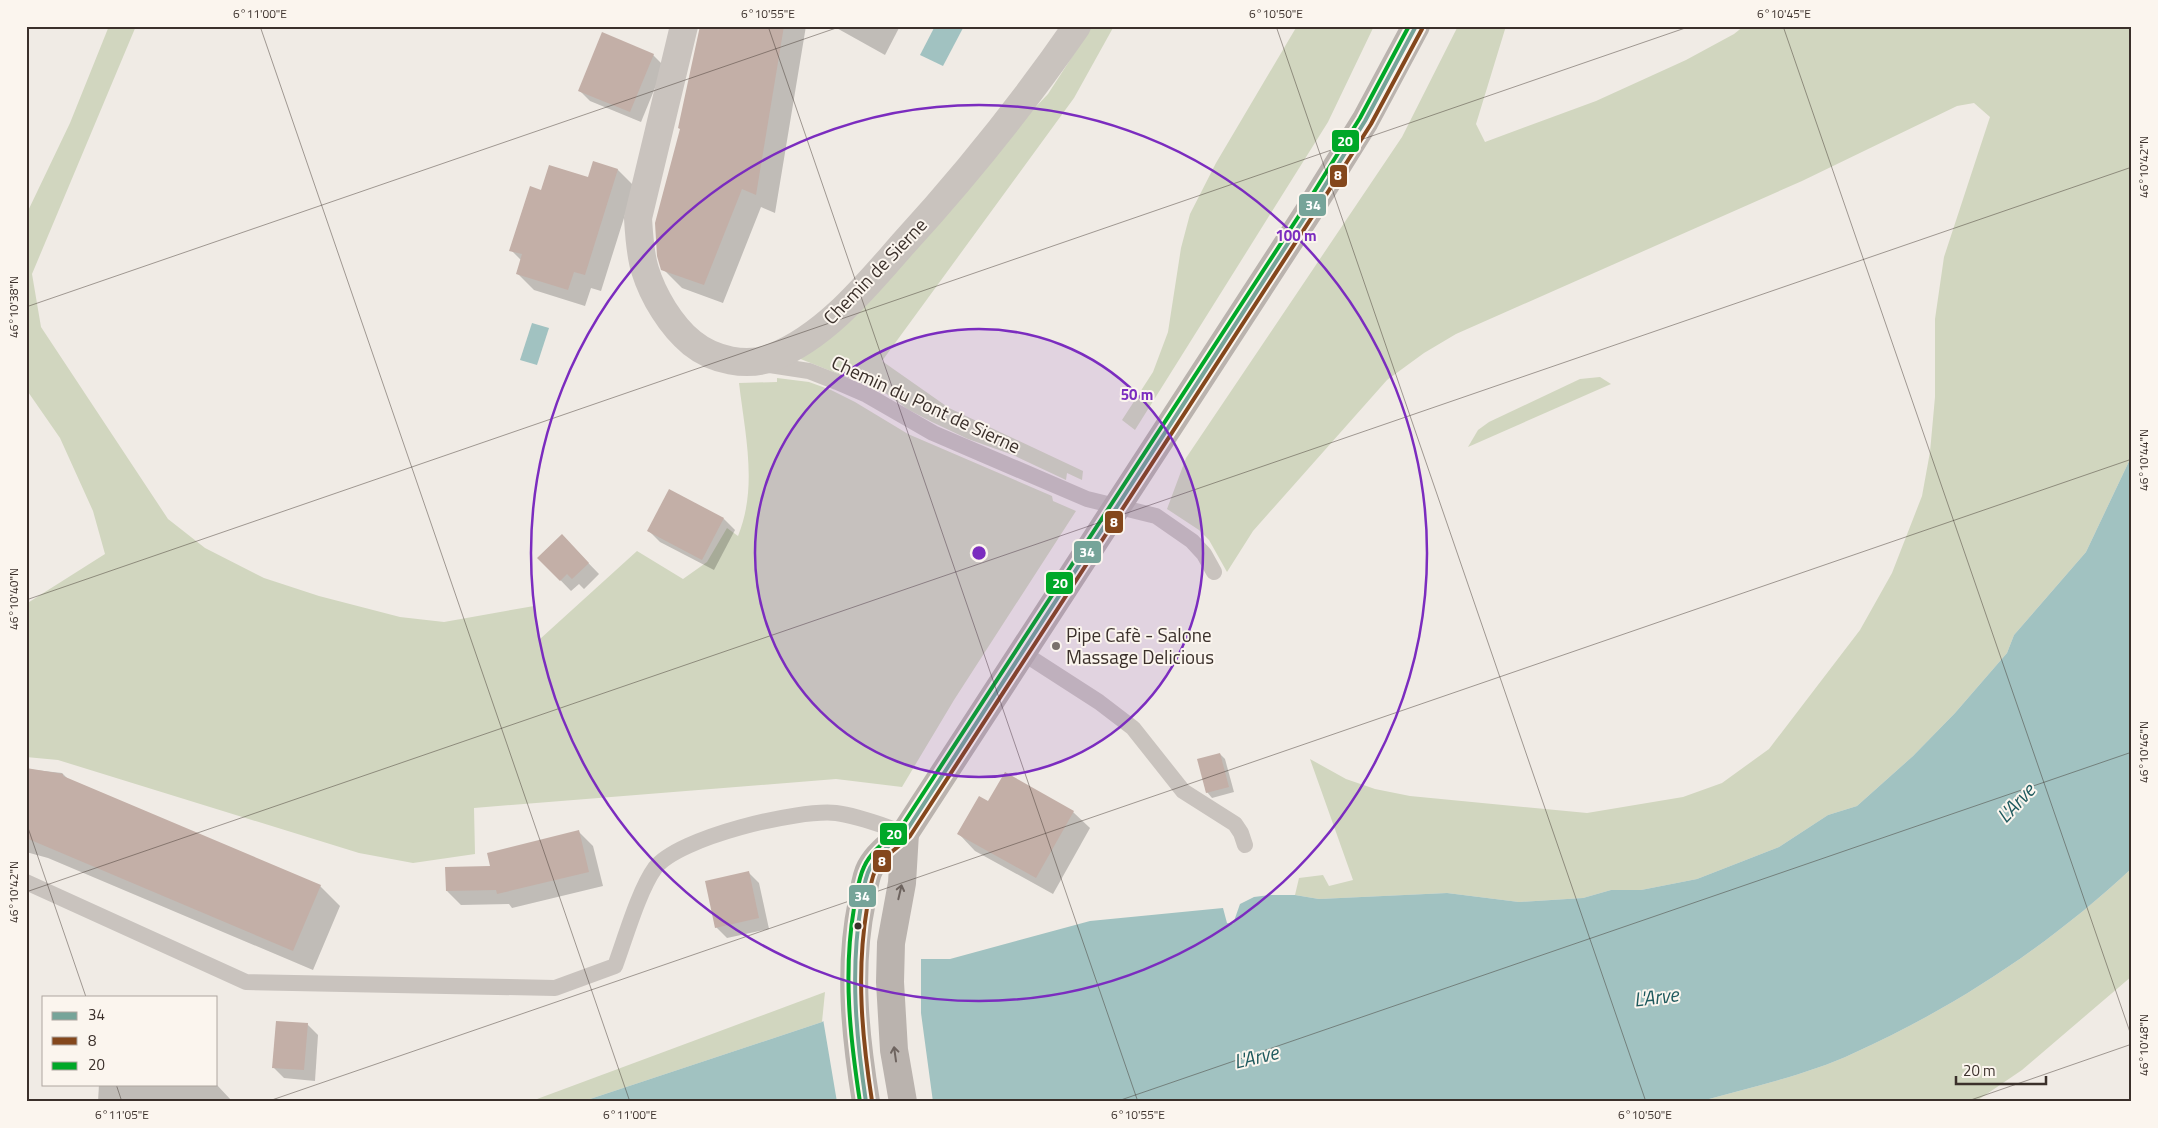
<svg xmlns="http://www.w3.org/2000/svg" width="2158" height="1128" font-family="'Titillium Web',sans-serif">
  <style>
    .green { fill: #d1d6bf }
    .water { fill: #a1c2c1 }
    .pier { fill: #f0ebe5 }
    .shadow { fill: #0003 }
    .building { fill: #c3afa7 }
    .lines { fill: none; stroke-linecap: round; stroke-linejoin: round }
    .service { stroke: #c9c3be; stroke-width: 16 }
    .minor { stroke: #c9c3be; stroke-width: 28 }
    .secondary { stroke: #bab3ae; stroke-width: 28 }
    .bus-1-casing { stroke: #fbf5ee; stroke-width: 8 }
    .bus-2-casing { stroke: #fbf5ee; stroke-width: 8 }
    .bus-3-casing { stroke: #fbf5ee; stroke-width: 8 }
    .bus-1 { stroke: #76a499; stroke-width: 4 }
    .bus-2 { stroke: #84471c; stroke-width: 4 }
    .bus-3 { stroke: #00a828; stroke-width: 4 }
    .oneway { stroke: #6e645f }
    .ticks { fill: none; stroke: #3b302b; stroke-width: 1; stroke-opacity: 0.45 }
    .ring { fill: none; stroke: #7b2cbf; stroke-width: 2.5 }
    .poi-dot { fill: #7a716c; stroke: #fbf5ee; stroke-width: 2 }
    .bus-dot { fill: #3b302b; stroke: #fbf5ee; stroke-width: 2 }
    .labels { text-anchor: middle; stroke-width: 4; stroke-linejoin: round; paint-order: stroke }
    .street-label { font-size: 19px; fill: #3b302b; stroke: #fbf5ee }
    .poi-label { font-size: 19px; fill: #3b302b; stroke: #fbf5ee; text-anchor: start }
    .water-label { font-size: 20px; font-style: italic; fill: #1f5a5e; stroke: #fbf5ee }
    .centre { fill: #7b2cbf; stroke: #fbf5ee; stroke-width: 2.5 }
    .ring-label { font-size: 15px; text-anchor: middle; font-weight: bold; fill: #7b2cbf; stroke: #fbf5ee; stroke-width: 4; stroke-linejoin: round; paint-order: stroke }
    .line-badge { stroke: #fbf5ee; stroke-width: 2 }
    .badge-label { font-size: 14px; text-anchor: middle; font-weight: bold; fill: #fff }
    .neatline { fill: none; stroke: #3b302b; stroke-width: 2 }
    .ticks-label { font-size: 12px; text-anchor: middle; fill: #3b302b }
  </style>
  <rect width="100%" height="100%" fill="#f0ebe5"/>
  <g class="green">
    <path d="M 109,26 L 136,26 L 32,274 L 41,327 L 168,519 L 205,548 L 264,578 L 319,596 L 400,617 L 444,622 L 534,606 L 540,639 L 637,551 L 683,579 L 707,562 L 727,528 L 738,536 C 758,487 745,434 739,383 L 777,382 L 777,378 L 809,382 L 831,390 L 855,402 L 908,434 L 1052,496 L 1053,501 L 1076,511 L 954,700 L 902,787 L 836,779 L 474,808 L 475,854 L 413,863 L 359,853 L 58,760 L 26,757 L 26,604 L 105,554 L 93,511 L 60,438 L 26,389 L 26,215 L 70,123 Z"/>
    <path d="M 1092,26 L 1114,26 L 1074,98 L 882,361 L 949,408 L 1083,471 L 1082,480 L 1067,473 L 1066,480 L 1013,455 L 968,439 L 932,422 L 907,409 L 884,392 L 798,358 L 1048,94 Z"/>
    <path d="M 1297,26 L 1374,26 L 1328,122 L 1135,430 L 1122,420 L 1153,372 L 1168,332 L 1181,248 L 1190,214 L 1216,163 Z"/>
    <path d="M 1458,26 L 1506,26 L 1476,124 L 1485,142 L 1596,101 L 1686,60 L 1734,34 L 1744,26 L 2132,26 L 2132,455 L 2086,552 L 2014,635 L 2007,653 L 1955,713 L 1913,756 L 1857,806 L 1828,815 L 1779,847 L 1697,879 L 1641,890 L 1611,890 L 1583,898 L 1519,902 L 1447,893 L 1319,899 L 1295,895 L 1299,878 L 1323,875 L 1329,886 L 1353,880 L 1310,759 L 1346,779 L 1375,789 L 1410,796 L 1587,813 L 1683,797 L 1722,783 L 1769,749 L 1860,630 L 1892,573 L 1922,496 L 1930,452 L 1935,397 L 1935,319 L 1944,257 L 1990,117 L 1974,103 L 1957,106 L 1802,181 L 1456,334 L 1424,353 L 1387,380 L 1253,531 L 1227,572 L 1209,540 L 1199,530 L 1167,509 L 1186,458 L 1402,137 Z"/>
    <path d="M 1600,377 L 1611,384 L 1468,447 L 1478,430 L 1489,422 L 1580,379 Z"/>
    <path d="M 2132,868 L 2132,976 L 2022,1070 L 1975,1102 L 1698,1102 C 1750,1087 1805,1076 1854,1053 C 1956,1007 2051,944 2132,868 Z"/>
    <path d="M 825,992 L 822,1022 L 581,1102 L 529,1102 Z"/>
  </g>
  <g class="water">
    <path d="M 935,26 L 963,28 L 943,66 L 920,55 Z"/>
    <path d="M 532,323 L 549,328 L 537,365 L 520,360 Z"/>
    <path d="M 2132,455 L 2132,868 C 2051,944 1956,1007 1854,1053 C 1805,1076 1750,1087 1698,1102 L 581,1102 L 822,1022 L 921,959 L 950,959 L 1090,921 L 1223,908 L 1227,923 L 1233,924 L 1240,904 L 1254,897 L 1270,895 L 1295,895 L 1319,899 L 1447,893 L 1519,902 L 1583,898 L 1611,890 L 1641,890 L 1697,879 L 1779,847 L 1828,815 L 1857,806 L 1913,756 L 1955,713 L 2007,653 L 2014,635 L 2086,552 Z"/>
  </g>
  <path class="pier" d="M 921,957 L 921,1013 L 933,1102 L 837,1102 L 823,1019 Z"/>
  <g class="shadow">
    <path d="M 701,26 L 806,26 L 775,213 L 761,207 L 723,303 L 682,288 L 663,269 L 681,130 Z"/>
    <path d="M 833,26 L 900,26 L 885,55 Z"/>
    <path d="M 653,55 L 664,66 L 641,122 L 590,101 L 579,90 Z"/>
    <path d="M 594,163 L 618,170 L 634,186 L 601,291 L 591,288 L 585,306 L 534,290 L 517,273 L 521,260 L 511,250 L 542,191 L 589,179 Z"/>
    <path d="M 724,519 L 735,530 L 714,570 L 660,542 L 649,531 Z"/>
    <path d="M 562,536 L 599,574 L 584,589 L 579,584 L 571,591 L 539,558 Z"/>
    <path d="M 1220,754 L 1225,759 L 1234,792 L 1212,798 L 1207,792 Z"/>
    <path d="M 26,769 L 62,773 L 69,780 L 320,886 L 340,906 L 313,970 L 48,858 L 26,852 Z"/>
    <path d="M 988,803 L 1073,812 L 1090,828 L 1053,894 L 975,851 L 959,834 Z"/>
    <path d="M 579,832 L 593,846 L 603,886 L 512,908 L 509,904 L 461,905 L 447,891 L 492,867 Z"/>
    <path d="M 748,872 L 759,883 L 769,929 L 727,938 L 716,927 Z"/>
    <path d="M 307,1024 L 318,1035 L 315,1081 L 284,1078 L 273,1067 Z"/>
    <path d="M 99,1084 L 216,1084 L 231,1100 L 231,1102 L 98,1102 Z"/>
  </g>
  <g class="building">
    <path d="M 700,26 L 784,26 L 756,195 L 742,189 L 704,285 L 661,270 L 657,256 L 655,223 L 680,129 L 678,128 Z"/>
    <path d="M 602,32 L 654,54 L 630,112 L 578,91 Z"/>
    <path d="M 593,161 L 618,169 L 585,275 L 574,272 L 568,290 L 516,274 L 522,254 L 509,251 L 530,186 L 541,190 L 549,165 L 588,177 Z"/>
    <path d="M 669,489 L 724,518 L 702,560 L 647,531 Z"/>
    <path d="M 562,534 L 589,563 L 572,579 L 567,574 L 560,581 L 537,558 Z"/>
    <path d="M 1220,753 L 1229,787 L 1206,793 L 1197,759 Z"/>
    <path d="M 26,768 L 63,774 L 63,776 L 321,885 L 293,951 L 26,838 Z"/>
    <path d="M 1005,772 L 1074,811 L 1036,878 L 957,834 L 979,796 L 988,801 Z"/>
    <path d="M 579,830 L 589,872 L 497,894 L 496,890 L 446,891 L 445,867 L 490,866 L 487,853 Z"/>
    <path d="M 749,871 L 759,918 L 715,928 L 705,881 Z"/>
    <path d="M 276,1021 L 308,1023 L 304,1070 L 272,1068 Z"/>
  </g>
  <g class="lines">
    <g class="service">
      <path d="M 763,364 L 809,371 L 837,382 L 867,395 L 933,433 L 1087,499 L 1156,516 L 1192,541 L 1204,554 L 1214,572"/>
      <path d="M 1023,653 L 1099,702 L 1133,728 L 1183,791 L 1235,824 L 1241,833 L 1245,845"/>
      <path d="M 26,882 L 246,982 L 555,988 L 615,966 C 625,939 639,890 655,868 C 679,837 798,809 836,813 C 860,816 883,826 905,833"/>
    </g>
    <path class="minor" d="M 684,26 L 638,218 C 639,235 640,254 645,270 C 653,296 671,326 692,343 C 713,360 747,368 773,357 C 826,336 867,285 903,244 C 966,175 1024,103 1077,26"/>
    <g class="secondary">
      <path d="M 866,1102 C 855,1035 848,968 862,901 C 864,891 865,877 870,868 C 878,853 893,843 905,833 L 1309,211 L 1365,121 L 1416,26"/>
      <path d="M 903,1102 L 894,1050 L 890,982 L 891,943 L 902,883 L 905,833"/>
    </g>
    <g class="bus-1-casing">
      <path id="bus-1" d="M 866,1102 C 856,1036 850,971 861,905 C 863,893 864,879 870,868 C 878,853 892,843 905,833 L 1309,211 L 1365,121 L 1416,26"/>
    </g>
    <g class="bus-2-casing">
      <path id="bus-2" d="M 872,1101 C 862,1037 856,973 867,908 C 869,896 870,882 875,871 C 883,856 898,848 910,836 L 1314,214 L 1371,124 L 1422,29"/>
    </g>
    <g class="bus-3-casing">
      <path id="bus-3" d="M 860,1102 C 850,1037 843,973 854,908 C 857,894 858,879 864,867 C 871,851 887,840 900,829 L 1304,208 L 1360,118 L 1409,26"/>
    </g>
    <use href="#bus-1" class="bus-1"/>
    <use href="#bus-2" class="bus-2"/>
    <use href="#bus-3" class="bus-3"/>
  </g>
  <defs><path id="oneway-shaft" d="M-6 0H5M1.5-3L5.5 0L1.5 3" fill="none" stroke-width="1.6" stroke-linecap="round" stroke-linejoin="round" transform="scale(1.25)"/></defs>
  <g class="oneway">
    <use href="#oneway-shaft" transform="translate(900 892) rotate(-77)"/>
    <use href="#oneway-shaft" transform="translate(895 1054) rotate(-98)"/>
  </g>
  <path class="ticks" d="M 260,26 L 630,1102M 768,26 L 1138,1102M 1276,26 L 1646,1102M 1783,26 L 2132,1038M 26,307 L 842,26M 26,600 L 1691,26M 26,822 L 86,997M 26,892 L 2132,167M 116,1084 L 122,1102M 266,1102 L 2132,459M 1115,1102 L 2132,752M 1965,1102 L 2132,1044"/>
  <circle cx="979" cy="553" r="224" fill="#7b2cbf" fill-opacity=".12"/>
  <g class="ring">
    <circle cx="979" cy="553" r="224"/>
    <circle cx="979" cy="553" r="448"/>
  </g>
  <circle class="poi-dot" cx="1056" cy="646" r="5"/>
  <circle class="bus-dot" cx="858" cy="926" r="4.5"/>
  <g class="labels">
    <g class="street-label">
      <text transform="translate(875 271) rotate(-46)" y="7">Chemin de Sierne</text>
      <text transform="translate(926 404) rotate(25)" y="7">Chemin du Pont de Sierne</text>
    </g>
    <g class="poi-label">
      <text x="1066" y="642">Pipe Cafè - Salone<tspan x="1066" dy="22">Massage Delicious</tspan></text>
    </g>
    <g class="water-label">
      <text transform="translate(2016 803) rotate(-47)" y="7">L'Arve</text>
      <text transform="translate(1656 997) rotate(-7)" y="7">L'Arve</text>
      <text transform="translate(1256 1057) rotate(-13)" y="7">L'Arve</text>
    </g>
  </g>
  <circle cx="979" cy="553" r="8" class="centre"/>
  <g class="ring-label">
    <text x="1296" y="241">100 m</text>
    <text x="1137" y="400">50 m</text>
  </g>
  <g class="line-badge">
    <rect x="1331" y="129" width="29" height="24" rx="5" fill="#00a828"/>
    <rect x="1329" y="164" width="19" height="24" rx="5" fill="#84471c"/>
    <rect x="1298" y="193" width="29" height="24" rx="5" fill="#76a499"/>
    <rect x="1104" y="510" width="20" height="24" rx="5" fill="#84471c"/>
    <rect x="1073" y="540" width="29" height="24" rx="5" fill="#76a499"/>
    <rect x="1045" y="571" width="29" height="24" rx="5" fill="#00a828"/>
    <rect x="879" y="822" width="29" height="24" rx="5" fill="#00a828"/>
    <rect x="872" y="849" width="20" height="24" rx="5" fill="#84471c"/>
    <rect x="848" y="884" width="29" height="24" rx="5" fill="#76a499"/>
  </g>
  <g class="badge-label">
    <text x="1345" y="146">20</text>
    <text x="1338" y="180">8</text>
    <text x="1313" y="210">34</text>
    <text x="1114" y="527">8</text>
    <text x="1087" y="557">34</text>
    <text x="1060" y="588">20</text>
    <text x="894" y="839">20</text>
    <text x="882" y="866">8</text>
    <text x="862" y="901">34</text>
  </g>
  <rect width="2158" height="1128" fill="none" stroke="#fbf5ee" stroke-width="55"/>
  <rect x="42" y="996" width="175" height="90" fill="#fbf5ee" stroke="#aea6a0"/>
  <rect x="52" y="1012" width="25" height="8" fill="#76a499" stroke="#aea6a0"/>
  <text x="88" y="1020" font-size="15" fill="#3b302b">34</text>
  <rect x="52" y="1037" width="25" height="8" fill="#84471c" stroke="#aea6a0"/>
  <text x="88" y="1046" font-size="15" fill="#3b302b">8</text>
  <rect x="52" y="1062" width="25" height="8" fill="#00a828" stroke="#aea6a0"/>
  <text x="88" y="1070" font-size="15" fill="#3b302b">20</text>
  <path d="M1956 1076v8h90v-8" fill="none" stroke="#3b302b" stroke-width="2.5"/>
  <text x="1963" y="1076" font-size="15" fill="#3b302b" stroke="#fbf5ee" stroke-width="4" paint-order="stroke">20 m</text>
  <rect x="28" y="28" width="2102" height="1072" class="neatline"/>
  <g class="ticks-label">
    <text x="260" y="18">6°11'00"E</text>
    <text x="768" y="18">6°10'55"E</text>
    <text x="1276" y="18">6°10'50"E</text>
    <text x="1784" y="18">6°10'45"E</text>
    <text transform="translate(2144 167) rotate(-90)" y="4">46°10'42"N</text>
    <text transform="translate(14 307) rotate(-90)" y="4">46°10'38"N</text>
    <text transform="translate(2144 460) rotate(-90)" y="4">46°10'44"N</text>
    <text transform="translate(14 599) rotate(-90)" y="4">46°10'40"N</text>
    <text transform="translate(2144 752) rotate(-90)" y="4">46°10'46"N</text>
    <text transform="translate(14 892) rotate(-90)" y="4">46°10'42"N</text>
    <text transform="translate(2144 1045) rotate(-90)" y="4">46°10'48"N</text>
    <text x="122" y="1119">6°11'05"E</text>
    <text x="630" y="1119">6°11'00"E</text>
    <text x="1138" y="1119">6°10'55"E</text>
    <text x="1645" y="1119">6°10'50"E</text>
  </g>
</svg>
